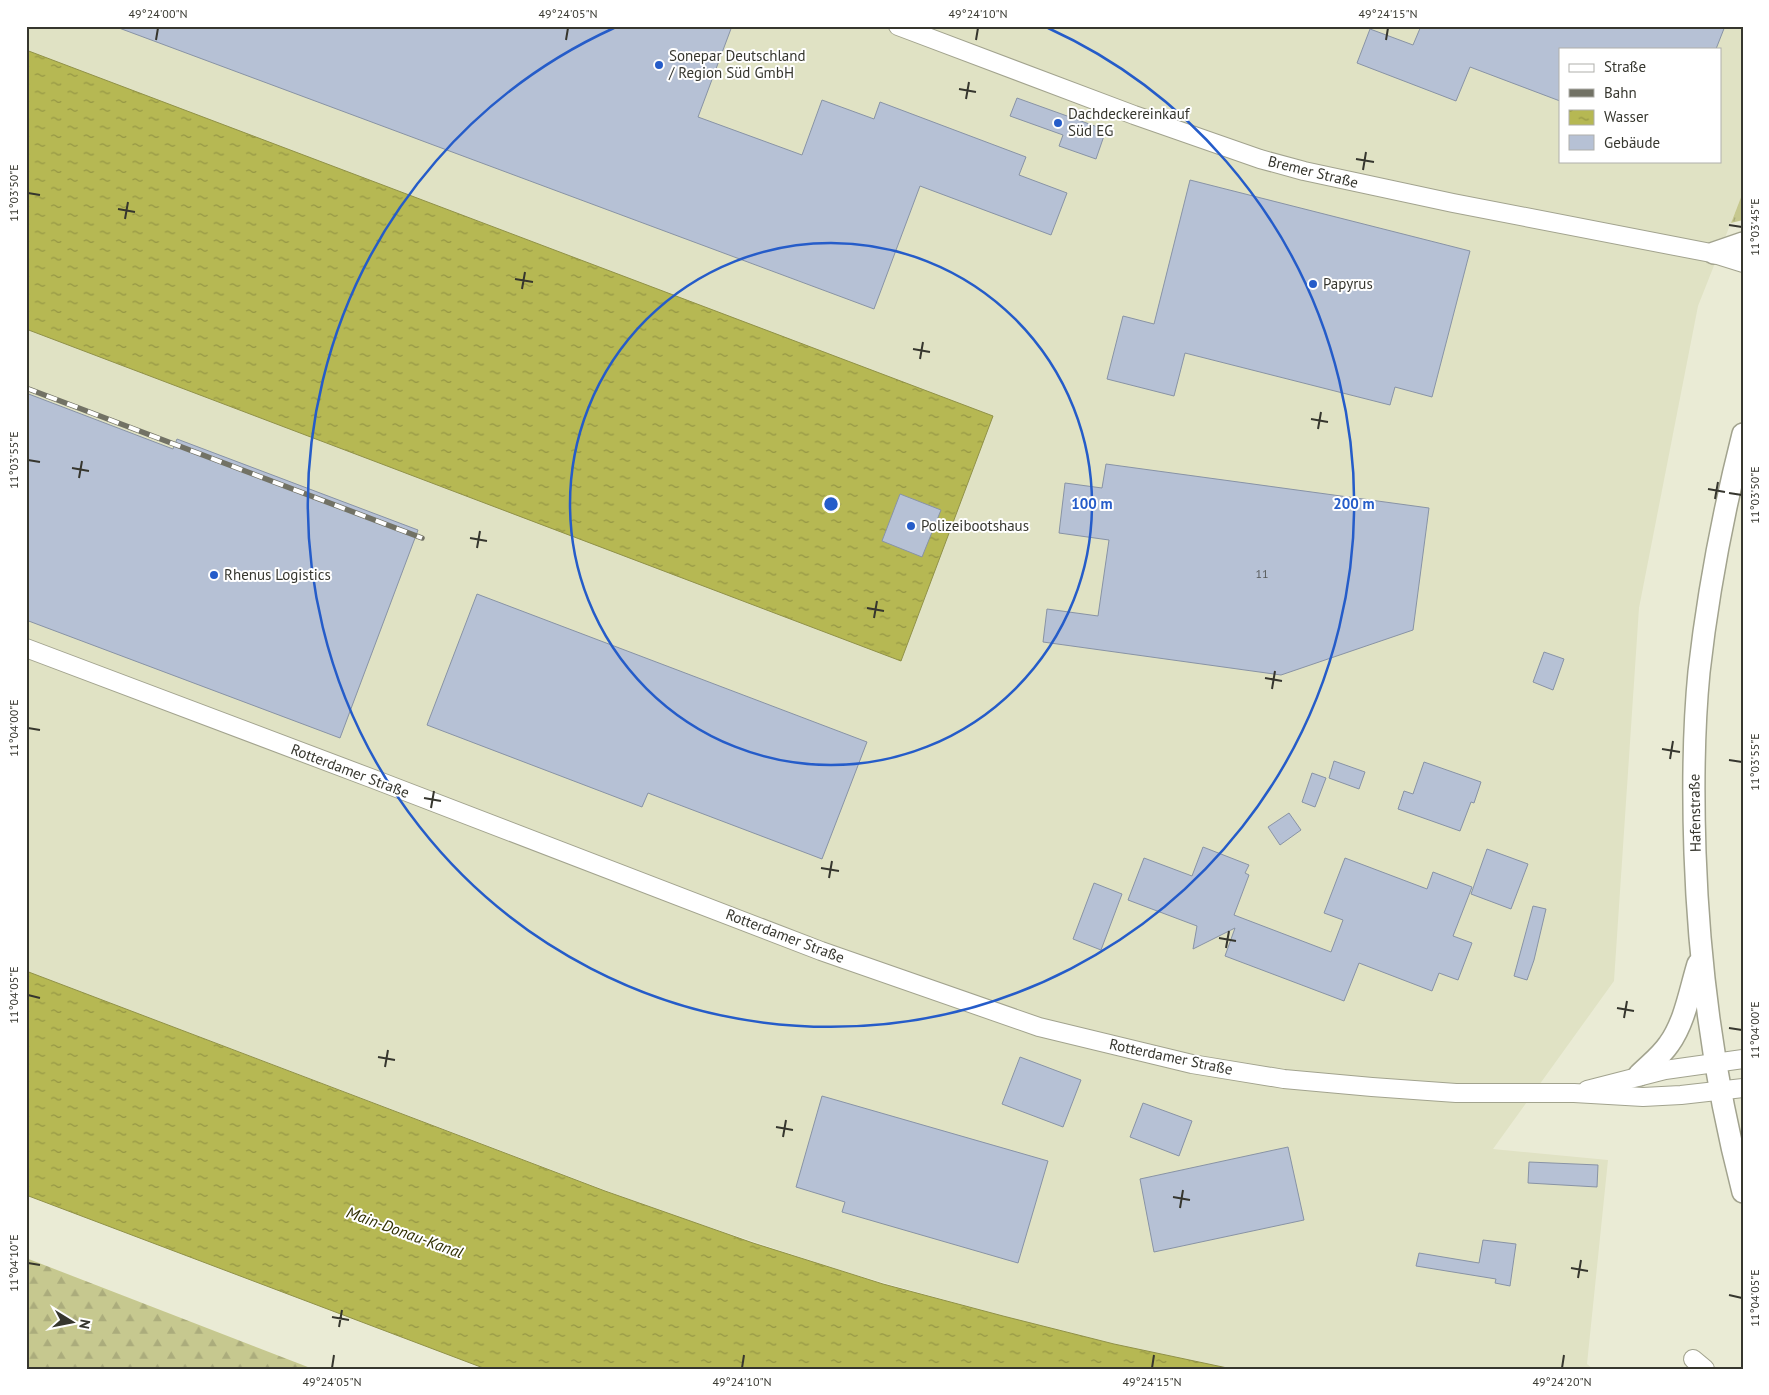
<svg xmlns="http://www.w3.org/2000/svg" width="1769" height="1395" font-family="'PT Sans',sans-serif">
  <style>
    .built { fill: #e0e2c4; fill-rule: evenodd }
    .grass { fill: url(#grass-tufts) }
    .forest { fill: url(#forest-firs) }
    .water { fill: url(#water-ripples); stroke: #909148 }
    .building { fill: #b6c1d5; stroke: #8893a5 }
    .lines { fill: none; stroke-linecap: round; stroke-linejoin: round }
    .minor-casing { stroke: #a2a38e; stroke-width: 20 }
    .major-casing { stroke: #a2a38e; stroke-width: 24 }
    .minor { stroke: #fff; stroke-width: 18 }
    .major { stroke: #fff; stroke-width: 21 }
    .rail-casing { stroke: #727265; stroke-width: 5.5 }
    .rail { stroke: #fff; stroke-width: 4; stroke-dasharray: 11; stroke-linecap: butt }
    .ticks { fill: none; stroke: #36362e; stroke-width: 2 }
    .ring { fill: none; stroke: #255cc9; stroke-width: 2.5 }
    .poi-dot { fill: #255cc9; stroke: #fff; stroke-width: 2 }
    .labels { text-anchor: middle; stroke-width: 4; stroke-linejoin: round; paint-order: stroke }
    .number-label { font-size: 12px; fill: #565958 }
    .poi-label { font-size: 15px; fill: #36362e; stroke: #fff; text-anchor: start }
    .street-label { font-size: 15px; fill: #36362e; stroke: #fff }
    .water-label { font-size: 16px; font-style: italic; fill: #302f03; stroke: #fff }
    .centre { fill: #255cc9; stroke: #fff; stroke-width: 2.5 }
    .ring-label { font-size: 15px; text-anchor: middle; font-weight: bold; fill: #255cc9; stroke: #fff; stroke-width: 4; stroke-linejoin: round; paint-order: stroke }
    .neatline { fill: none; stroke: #36362e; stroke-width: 2 }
    .ticks-label { font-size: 12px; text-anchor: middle; fill: #36362e }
  </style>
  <defs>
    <pattern id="grass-tufts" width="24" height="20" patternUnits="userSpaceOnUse" patternTransform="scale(1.25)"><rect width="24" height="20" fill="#c6c88f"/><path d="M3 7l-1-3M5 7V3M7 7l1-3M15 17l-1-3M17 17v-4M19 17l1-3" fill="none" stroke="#abac7c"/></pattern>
    <pattern id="forest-firs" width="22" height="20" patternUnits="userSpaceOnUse" patternTransform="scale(1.25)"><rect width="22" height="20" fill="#c6c88f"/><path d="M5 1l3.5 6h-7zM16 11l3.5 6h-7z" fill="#abac7c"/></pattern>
    <pattern id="water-ripples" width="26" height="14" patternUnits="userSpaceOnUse" patternTransform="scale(1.25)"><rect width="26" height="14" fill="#b6b853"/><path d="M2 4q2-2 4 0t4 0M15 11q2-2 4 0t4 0" fill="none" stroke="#959645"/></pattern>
  </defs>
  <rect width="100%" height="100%" fill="#eaebd5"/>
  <path class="built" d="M 26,26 L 1743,26 L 1743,192 L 1698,306 L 1639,608 L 1614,981 L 1493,1149 L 1608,1160 L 1587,1364 L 1593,1369 L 1232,1369 L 1114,1344 L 1003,1316 L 849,1273 L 663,1212 L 26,971 ZM 1560,49 L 1720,49 L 1720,161 L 1560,161 Z"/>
  <path class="grass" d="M 1743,192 L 1743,220 L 1731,223 Z"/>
  <path class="forest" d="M 26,1258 L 313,1369 L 26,1369 Z"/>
  <g class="water">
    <path d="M 26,50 L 993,416 L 901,661 L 26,329 Z"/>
    <path d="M 26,971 L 605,1191 L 753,1243 L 883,1284 L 1003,1316 L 1114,1344 L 1232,1369 L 486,1369 L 26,1195 Z"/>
  </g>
  <g class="building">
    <path d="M 120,26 L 732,26 L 698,117 L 802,155 L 822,100 L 874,119 L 880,102 L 1026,157 L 1019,175 L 1067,193 L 1051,235 L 920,186 L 874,309 L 119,28 Z"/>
    <path d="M 1421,26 L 1725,26 L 1716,49 L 1560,49 L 1560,101 L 1470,67 L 1456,101 L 1357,63 L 1370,29 L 1413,45 Z"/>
    <path d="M 1017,98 L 1106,130 L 1096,159 L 1059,146 L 1063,135 L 1010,116 Z"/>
    <path d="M 1190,180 L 1470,251 L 1432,397 L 1395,387 L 1390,405 L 1185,353 L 1174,396 L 1107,379 L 1123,316 L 1154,324 Z"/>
    <path d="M 26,393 L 173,449 L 177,439 L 418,530 L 340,738 L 26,620 Z"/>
    <path d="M 1106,464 L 1429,508 L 1413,630 L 1281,675 L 1043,642 L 1047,609 L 1098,616 L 1109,540 L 1059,533 L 1065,483 L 1102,488 Z"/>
    <path d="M 900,494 L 941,510 L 922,557 L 882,541 Z"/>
    <path d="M 477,594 L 867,742 L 822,859 L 648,793 L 642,807 L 427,725 Z"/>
    <path d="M 1544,652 L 1564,659 L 1553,690 L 1533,682 Z"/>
    <path d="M 1334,761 L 1365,772 L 1359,789 L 1329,778 Z"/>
    <path d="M 1424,762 L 1481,782 L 1474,803 L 1471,802 L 1460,831 L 1398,809 L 1404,791 L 1413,794 Z"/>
    <path d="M 1312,773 L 1326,778 L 1315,807 L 1302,802 Z"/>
    <path d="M 1289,813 L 1301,830 L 1280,845 L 1268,827 Z"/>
    <path d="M 1203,847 L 1249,865 L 1245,873 L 1249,875 L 1234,915 L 1331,952 L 1343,920 L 1324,913 L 1345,858 L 1427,889 L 1433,872 L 1472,887 L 1453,936 L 1472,943 L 1458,980 L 1439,973 L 1432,991 L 1359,963 L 1344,1001 L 1225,956 L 1235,928 L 1193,949 L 1197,926 L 1128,900 L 1144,858 L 1192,876 Z"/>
    <path d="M 1487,849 L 1528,864 L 1511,909 L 1471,894 Z"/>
    <path d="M 1094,883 L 1122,894 L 1101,950 L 1073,939 Z"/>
    <path d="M 1533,906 L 1546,909 L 1534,960 L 1527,980 L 1514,976 Z"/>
    <path d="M 1020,1057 L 1081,1080 L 1063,1127 L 1002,1104 Z"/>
    <path d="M 822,1096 L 1048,1161 L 1018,1263 L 842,1212 L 845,1202 L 796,1187 Z"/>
    <path d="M 1143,1103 L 1192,1121 L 1179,1156 L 1130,1137 Z"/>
    <path d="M 1288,1147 L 1304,1220 L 1154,1252 L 1140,1179 Z"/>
    <path d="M 1529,1162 L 1598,1165 L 1597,1187 L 1528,1183 Z"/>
    <path d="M 1483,1240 L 1516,1244 L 1510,1286 L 1495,1283 L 1496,1279 L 1416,1266 L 1419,1253 L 1479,1263 Z"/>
  </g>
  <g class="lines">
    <g class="minor-casing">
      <g id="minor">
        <path d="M 898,26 L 1134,115 L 1260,159 L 1304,171 L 1453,203 L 1711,253 L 1743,263"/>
        <path d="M 26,648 L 376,780 L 821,951 L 1039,1027 L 1192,1064 L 1284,1079 L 1372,1087 L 1456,1093 L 1574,1093 L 1643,1097 L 1681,1095 L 1743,1088"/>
        <path d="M 1587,1090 L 1665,1070 L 1743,1059"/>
        <path d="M 1693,1359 L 1705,1369"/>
      </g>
    </g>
    <g class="major-casing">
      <g id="major">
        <path d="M 1714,253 L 1743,243"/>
        <path d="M 1743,434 C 1723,513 1708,592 1699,672 C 1693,733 1693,793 1695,853 C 1699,968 1714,1081 1743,1192"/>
        <path d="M 1639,1075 C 1649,1065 1661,1056 1669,1044 C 1685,1022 1690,990 1698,964"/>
      </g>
    </g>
    <use href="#minor" class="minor"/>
    <use href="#major" class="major"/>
    <g class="rail-casing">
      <path id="rail" d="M 26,388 L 422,538"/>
    </g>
    <use href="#rail" class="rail"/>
  </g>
  <path class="ticks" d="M 156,40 L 158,28M 566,40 L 568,28M 976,40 L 978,28M 1386,40 L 1388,28M 959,89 L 976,92M 966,99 L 969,82M 1356,159 L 1374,162M 1363,170 L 1366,152M 28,193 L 40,195M 118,209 L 135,212M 125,219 L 128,202M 1729,225 L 1742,227M 515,279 L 533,282M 522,289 L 525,272M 913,349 L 930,352M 920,359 L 923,342M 1311,419 L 1328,422M 1318,429 L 1321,412M 28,460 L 40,462M 72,468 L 89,471M 79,478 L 82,461M 1708,489 L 1725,492M 1729,493 L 1742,495M 1715,499 L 1718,482M 470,538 L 487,541M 477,548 L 480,531M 867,608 L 884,611M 874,618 L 877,601M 1265,678 L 1282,681M 1272,689 L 1275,671M 28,728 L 40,730M 1662,749 L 1680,752M 1670,759 L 1673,741M 1729,760 L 1742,762M 424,798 L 441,801M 431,808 L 434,791M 821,868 L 839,871M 829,878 L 832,861M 1219,938 L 1236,941M 1226,948 L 1229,931M 28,995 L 40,998M 1617,1008 L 1634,1011M 1624,1018 L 1627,1001M 1729,1028 L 1742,1030M 378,1057 L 395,1060M 385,1067 L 388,1050M 776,1127 L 793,1130M 783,1137 L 786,1120M 1173,1197 L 1190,1200M 1180,1208 L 1183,1190M 28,1263 L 40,1265M 1571,1268 L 1588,1271M 1578,1278 L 1581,1260M 1729,1295 L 1742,1298M 332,1317 L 349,1320M 339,1327 L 342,1310M 332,1368 L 334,1355M 742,1368 L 744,1355M 1152,1368 L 1154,1355M 1562,1368 L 1564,1355"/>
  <g class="ring">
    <circle cx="831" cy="504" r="261"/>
    <path d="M1048 28A523 523 0 1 1 614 28"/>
  </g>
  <g class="poi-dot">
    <circle cx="659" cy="65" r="5"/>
    <circle cx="1058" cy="123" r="5"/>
    <circle cx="1313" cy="284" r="5"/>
    <circle cx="911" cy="526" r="5"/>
    <circle cx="214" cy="575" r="5"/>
  </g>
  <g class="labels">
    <g class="number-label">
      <text x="1262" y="578">11</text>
    </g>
    <g class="poi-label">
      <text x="669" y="61">Sonepar Deutschland<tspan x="669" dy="17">/ Region Süd GmbH</tspan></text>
      <text x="1068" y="119">Dachdeckereinkauf<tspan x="1068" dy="17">Süd EG</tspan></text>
      <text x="1323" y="289">Papyrus</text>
      <text x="921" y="531">Polizeibootshaus</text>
      <text x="224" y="580">Rhenus Logistics</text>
    </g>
    <g class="street-label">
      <text transform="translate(1313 172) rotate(14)" y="5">Bremer Straße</text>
      <text transform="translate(350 771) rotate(21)" y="5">Rotterdamer Straße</text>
      <text transform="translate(1695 813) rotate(-91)" y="5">Hafenstraße</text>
      <text transform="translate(785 936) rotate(21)" y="5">Rotterdamer Straße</text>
      <text transform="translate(1171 1057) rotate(12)" y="5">Rotterdamer Straße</text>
    </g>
    <g class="water-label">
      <text transform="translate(405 1232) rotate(20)" y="6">Main-Donau-Kanal</text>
    </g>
  </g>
  <circle cx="831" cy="504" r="8" class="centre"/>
  <g class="ring-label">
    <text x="1092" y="509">100 m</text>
    <text x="1354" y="509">200 m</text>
  </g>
  <rect width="1769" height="1395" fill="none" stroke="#ffffff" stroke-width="55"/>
  <rect x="1559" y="48" width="162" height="115" fill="#ffffff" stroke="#afafab"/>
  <rect x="1569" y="64" width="25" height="8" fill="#ffffff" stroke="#afafab"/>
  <text x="1604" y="72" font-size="15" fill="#36362e">Straße</text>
  <rect x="1569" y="89" width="25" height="8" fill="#727265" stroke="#afafab"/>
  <text x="1604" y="98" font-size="15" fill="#36362e">Bahn</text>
  <rect x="1569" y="110" width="25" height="15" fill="url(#water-ripples)" stroke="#afafab"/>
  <text x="1604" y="122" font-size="15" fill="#36362e">Wasser</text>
  <rect x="1569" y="135" width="25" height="15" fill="#b6c1d5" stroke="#afafab"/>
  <text x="1604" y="148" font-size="15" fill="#36362e">Gebäude</text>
  <g transform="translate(72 1322) rotate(100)" stroke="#ffffff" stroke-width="4" paint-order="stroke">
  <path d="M0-4L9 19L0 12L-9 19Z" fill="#36362e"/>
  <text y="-8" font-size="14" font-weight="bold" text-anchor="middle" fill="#36362e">N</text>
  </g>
  <rect x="28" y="28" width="1714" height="1340" class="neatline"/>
  <g class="ticks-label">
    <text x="158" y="18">49°24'00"N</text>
    <text x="568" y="18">49°24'05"N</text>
    <text x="978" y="18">49°24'10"N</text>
    <text x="1388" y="18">49°24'15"N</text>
    <text transform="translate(14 193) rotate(-90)" y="4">11°03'50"E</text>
    <text transform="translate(1755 227) rotate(-90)" y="4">11°03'45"E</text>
    <text transform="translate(14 460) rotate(-90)" y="4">11°03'55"E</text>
    <text transform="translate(1755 495) rotate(-90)" y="4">11°03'50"E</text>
    <text transform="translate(14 728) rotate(-90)" y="4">11°04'00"E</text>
    <text transform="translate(1755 762) rotate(-90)" y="4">11°03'55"E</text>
    <text transform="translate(14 995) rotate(-90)" y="4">11°04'05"E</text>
    <text transform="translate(1755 1030) rotate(-90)" y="4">11°04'00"E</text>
    <text transform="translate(14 1263) rotate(-90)" y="4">11°04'10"E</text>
    <text transform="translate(1755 1298) rotate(-90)" y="4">11°04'05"E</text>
    <text x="332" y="1386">49°24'05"N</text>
    <text x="742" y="1386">49°24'10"N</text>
    <text x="1152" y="1386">49°24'15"N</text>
    <text x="1562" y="1386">49°24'20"N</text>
  </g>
</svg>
